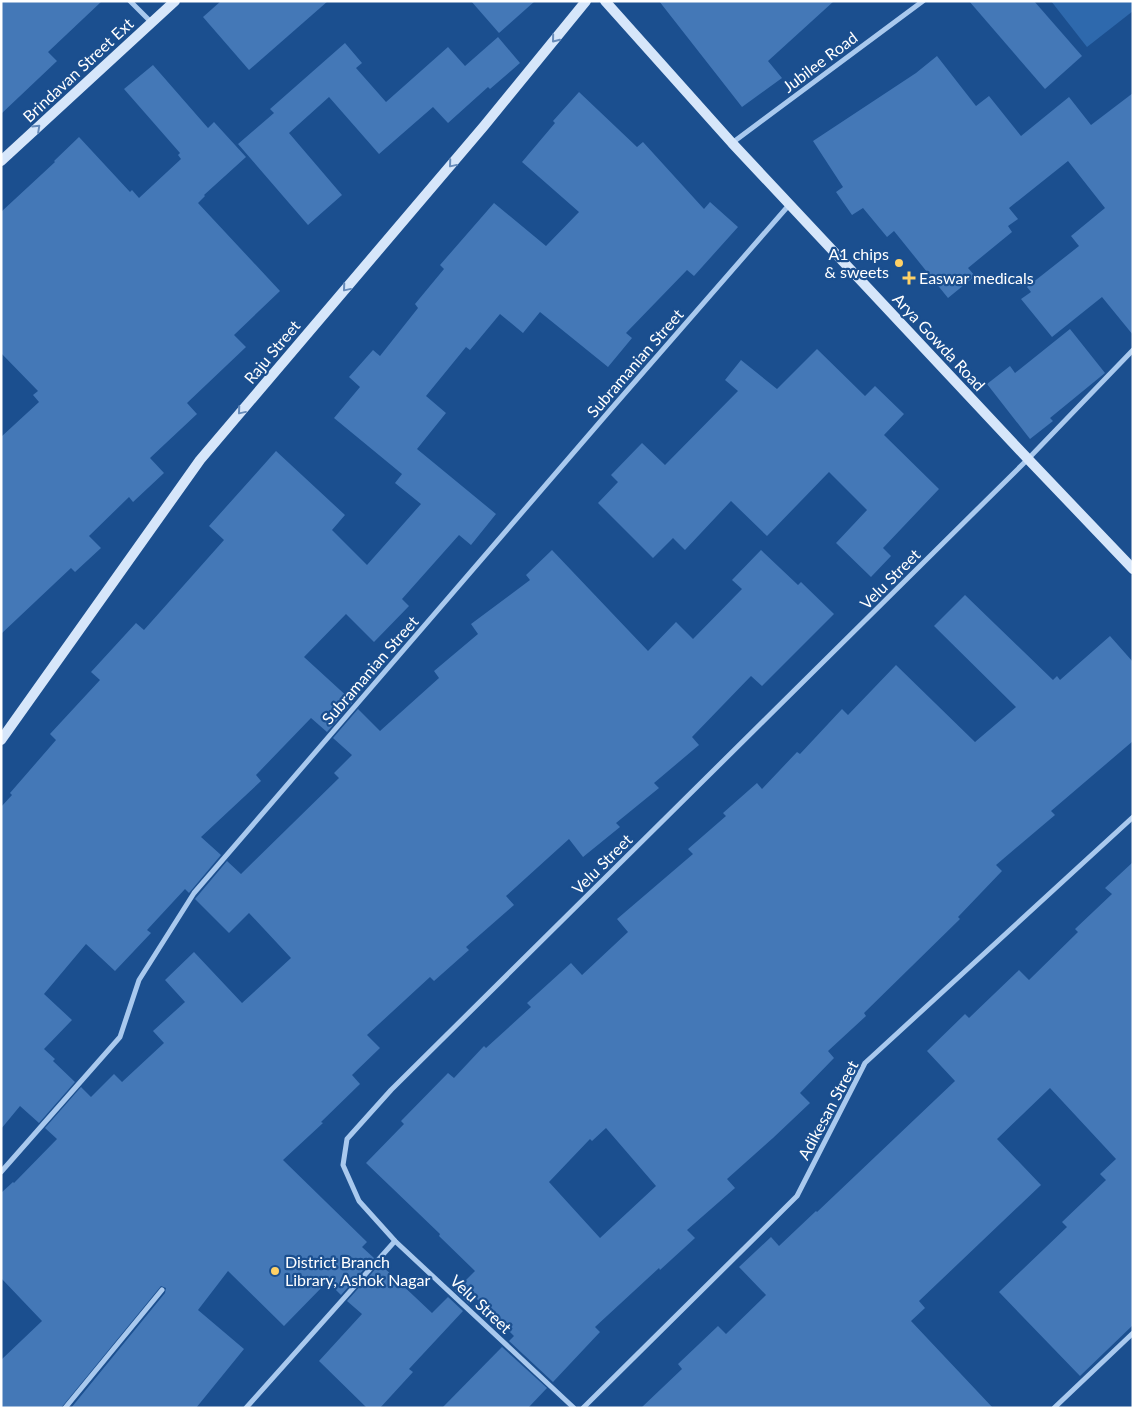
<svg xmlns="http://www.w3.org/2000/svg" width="1134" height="1409" font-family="Lato,sans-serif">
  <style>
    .green { fill: #2e69ad }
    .building { fill: #4478b7; fill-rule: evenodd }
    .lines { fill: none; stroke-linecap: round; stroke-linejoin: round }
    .street { stroke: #a9c9ee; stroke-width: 5 }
    .secondary { stroke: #d6e6fa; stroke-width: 10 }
    .oneway { stroke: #668bba }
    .poi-dot { fill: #ffd166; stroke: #1b4f8f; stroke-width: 2 }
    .labels { text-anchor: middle; stroke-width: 4.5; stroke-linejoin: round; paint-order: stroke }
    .street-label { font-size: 16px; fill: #fff; stroke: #1b4f8f }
    .poi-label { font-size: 16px; fill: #fff; stroke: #1b4f8f; text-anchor: start }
  </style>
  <rect width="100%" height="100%" fill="#1b4f8f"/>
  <path class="green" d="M 1051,1 L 1133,1 L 1133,11 L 1087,47 Z"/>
  <g class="building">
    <path d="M 1,1 L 102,1 L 48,52 L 57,61 L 1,114 Z"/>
    <path d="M 221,1 L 328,1 L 249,70 L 203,17 Z"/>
    <path d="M 471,1 L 535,1 L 499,33 Z"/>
    <path d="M 659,1 L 834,1 L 768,61 L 782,78 L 742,107 Z"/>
    <path d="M 969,1 L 1034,1 L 1082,56 L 1045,89 Z"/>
    <path d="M 498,37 L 520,63 L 490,89 L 488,87 L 448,123 L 433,107 L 379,154 L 329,97 L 289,133 L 342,195 L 308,225 L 238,144 L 274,113 L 270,109 L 345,43 L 362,63 L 356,68 L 386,102 L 448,47 L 465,66 Z"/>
    <path d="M 937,56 L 976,106 L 989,96 L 1021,136 L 1069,97 L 1091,125 L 1133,93 L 1133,335 L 1102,297 L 1052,337 L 1021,299 L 1031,292 L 1027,287 L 1079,246 L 1071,236 L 1105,208 L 1068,161 L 1009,208 L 1018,219 L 1008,226 L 1012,232 L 968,268 L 975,276 L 948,298 L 894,231 L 887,237 L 863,208 L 852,215 L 836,192 L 843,187 L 813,141 L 916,73 Z"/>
    <path d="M 153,65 L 208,128 L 214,122 L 246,157 L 204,195 L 205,196 L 198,203 L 280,291 L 234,335 L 246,347 L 187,403 L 197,414 L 150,458 L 164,473 L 133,502 L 129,497 L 89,536 L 101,548 L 75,572 L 71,568 L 1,634 L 1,437 L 39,402 L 33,395 L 38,391 L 1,353 L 1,212 L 55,162 L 54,161 L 79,137 L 130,192 L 132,190 L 139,198 L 181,159 L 178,155 L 180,153 L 124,89 Z"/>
    <path d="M 579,92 L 637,147 L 643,142 L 704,209 L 710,202 L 738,227 L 694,276 L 687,270 L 626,333 L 632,338 L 608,367 L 540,312 L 523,333 L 500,314 L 470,350 L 466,347 L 426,396 L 446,413 L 417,449 L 496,514 L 471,545 L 459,535 L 402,599 L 409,606 L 374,642 L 346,614 L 304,657 L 351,700 L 350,701 L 352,703 L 327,732 L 311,718 L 256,775 L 261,781 L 201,837 L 221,855 L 189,893 L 185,889 L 147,930 L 151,933 L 115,971 L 86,944 L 44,994 L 72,1020 L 44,1049 L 55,1059 L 53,1061 L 75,1082 L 39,1123 L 20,1106 L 1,1129 L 1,807 L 12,795 L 10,793 L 56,740 L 50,734 L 100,680 L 91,672 L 136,623 L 144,630 L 224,540 L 209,526 L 276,451 L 345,515 L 332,530 L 367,565 L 421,504 L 395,483 L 402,474 L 334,418 L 360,387 L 349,377 L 373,350 L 380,356 L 418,308 L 415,304 L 444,269 L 440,265 L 494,203 L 546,246 L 579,212 L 522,162 L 555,123 L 553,121 Z"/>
    <path d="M 1070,329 L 1105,373 L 1050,418 L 1053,421 L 1030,439 L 987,384 L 1010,366 L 1015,373 Z"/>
    <path d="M 817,349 L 865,396 L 875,386 L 904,414 L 884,435 L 939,489 L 883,548 L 891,556 L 871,577 L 836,543 L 867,510 L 829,472 L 767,536 L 731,501 L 685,550 L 673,538 L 653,558 L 598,503 L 618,482 L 611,475 L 642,443 L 665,465 L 738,391 L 725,380 L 741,360 L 777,389 Z"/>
    <path d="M 552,550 L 648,651 L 676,622 L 693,639 L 742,589 L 732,580 L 761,550 L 798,585 L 801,582 L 834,614 L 762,686 L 751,676 L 692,737 L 699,745 L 654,783 L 659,788 L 616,823 L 620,827 L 583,857 L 569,839 L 506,896 L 514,905 L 466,947 L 469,950 L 434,981 L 430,977 L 367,1035 L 380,1048 L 352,1075 L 360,1084 L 321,1122 L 323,1123 L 283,1160 L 367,1242 L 362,1247 L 374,1258 L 341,1295 L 328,1282 L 326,1283 L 284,1326 L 228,1271 L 198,1310 L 244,1349 L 196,1408 L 71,1408 L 165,1293 L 166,1288 L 161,1286 L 61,1408 L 1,1408 L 1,1360 L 42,1321 L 1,1278 L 1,1193 L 13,1182 L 14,1183 L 57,1139 L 45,1128 L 81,1087 L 91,1097 L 114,1074 L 122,1082 L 164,1043 L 153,1031 L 185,1002 L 165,980 L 194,952 L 242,1003 L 291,958 L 249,913 L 229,933 L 195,899 L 227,861 L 241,874 L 339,778 L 334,773 L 352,755 L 333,738 L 358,709 L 380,731 L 439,678 L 434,671 L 478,634 L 471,624 L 530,580 L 526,575 Z"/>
    <path d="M 965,595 L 1053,680 L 1057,676 L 1060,680 L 1110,636 L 1133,662 L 1133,741 L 1051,811 L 1055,815 L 996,865 L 1002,871 L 958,917 L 960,919 L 864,1013 L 866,1016 L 828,1051 L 834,1058 L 800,1093 L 810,1103 L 773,1138 L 727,1179 L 735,1188 L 687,1230 L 695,1238 L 660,1270 L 659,1268 L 595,1327 L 600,1332 L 553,1382 L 509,1341 L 514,1336 L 476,1298 L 469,1304 L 455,1291 L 475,1271 L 439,1236 L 440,1234 L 366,1163 L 404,1124 L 401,1121 L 448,1073 L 454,1078 L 484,1046 L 486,1048 L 531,1007 L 527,1003 L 571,963 L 582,975 L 628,932 L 617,919 L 693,854 L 688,849 L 726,816 L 723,813 L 757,783 L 762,789 L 797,752 L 800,754 L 842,709 L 848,715 L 896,665 L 975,742 L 1016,707 L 934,626 ZM 606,1128 L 656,1186 L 600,1238 L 549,1182 L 590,1139 L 592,1141 Z"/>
    <path d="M 1133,862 L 1133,1325 L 1080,1376 L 999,1292 L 1067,1227 L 1062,1222 L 1106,1180 L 1100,1174 L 1116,1159 L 1050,1088 L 997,1139 L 1041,1185 L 919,1301 L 925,1308 L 911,1321 L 993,1408 L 641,1408 L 682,1369 L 678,1364 L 718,1326 L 726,1334 L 766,1295 L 739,1267 L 771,1237 L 779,1246 L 816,1211 L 817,1212 L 955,1081 L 927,1051 L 965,1014 L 969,1018 L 1019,970 L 1029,980 L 1078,932 L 1075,929 L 1112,894 L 1105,888 Z"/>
    <path d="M 380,1264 L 432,1313 L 448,1297 L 463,1311 L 409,1369 L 413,1372 L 380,1408 L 367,1408 L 319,1361 L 362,1314 L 347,1301 Z"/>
    <path d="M 502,1347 L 547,1388 L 528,1408 L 442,1408 Z"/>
  </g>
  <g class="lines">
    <g class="street">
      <path d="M 130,1 L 152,23"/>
      <path d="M 732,143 L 923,1"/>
      <path d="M 1,1172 L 120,1037 L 139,980 L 194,893 L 612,408 L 789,205"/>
      <path d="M 65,1408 L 162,1290"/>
      <path d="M 246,1408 L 395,1241"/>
      <path d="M 574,1408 L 395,1241 L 359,1201 L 343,1165 L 347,1139 L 391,1090 L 1028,459 L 1133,350"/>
      <path d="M 583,1408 L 797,1196 L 865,1063 L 1133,817"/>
      <path d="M 1054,1408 L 1133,1333"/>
    </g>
    <g class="secondary">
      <path d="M 605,1 L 732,143 L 1028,459 L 1133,569"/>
      <path d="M 1,161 L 175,1"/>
      <path d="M 1,740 L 200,460 L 484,126 L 586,1"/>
    </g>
  </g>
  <defs><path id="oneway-chevron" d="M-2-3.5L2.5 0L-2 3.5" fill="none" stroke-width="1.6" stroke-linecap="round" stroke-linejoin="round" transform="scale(1.25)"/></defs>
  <g class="oneway">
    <use href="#oneway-chevron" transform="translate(555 39) rotate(129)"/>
    <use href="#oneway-chevron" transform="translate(37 128) rotate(-43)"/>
    <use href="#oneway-chevron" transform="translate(452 164) rotate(130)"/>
    <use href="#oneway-chevron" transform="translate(346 288) rotate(130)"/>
    <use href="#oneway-chevron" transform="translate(241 411) rotate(130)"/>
  </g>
  <g class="poi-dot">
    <circle cx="899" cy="263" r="5"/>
    <path d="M906.5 270.5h5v5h5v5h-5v5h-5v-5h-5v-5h5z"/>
    <circle cx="275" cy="1271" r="5"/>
  </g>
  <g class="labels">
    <g class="street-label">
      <text transform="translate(820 62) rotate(-37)" y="6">Jubilee Road</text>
      <text transform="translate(78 70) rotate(-43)" y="6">Brindavan Street Ext</text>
      <text transform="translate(939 342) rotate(47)" y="6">Arya Gowda Road</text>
      <text transform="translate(272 352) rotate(-50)" y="6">Raju Street</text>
      <text transform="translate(635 363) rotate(-49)" y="6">Subramanian Street</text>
      <text transform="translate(890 579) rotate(-45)" y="6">Velu Street</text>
      <text transform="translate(370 670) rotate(-49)" y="6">Subramanian Street</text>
      <text transform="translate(602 864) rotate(-45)" y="6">Velu Street</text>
      <text transform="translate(828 1110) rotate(-62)" y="6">Adikesan Street</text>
      <text transform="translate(481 1304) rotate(43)" y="6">Velu Street</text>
    </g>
    <g class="poi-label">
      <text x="889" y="260" text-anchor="end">A1 chips<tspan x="889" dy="18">&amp; sweets</tspan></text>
      <text x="919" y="284">Easwar medicals</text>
      <text x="285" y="1268">District Branch<tspan x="285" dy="18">Library, Ashok Nagar</tspan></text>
    </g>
  </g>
  <rect width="1134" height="1409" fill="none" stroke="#ffffff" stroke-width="5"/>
</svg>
